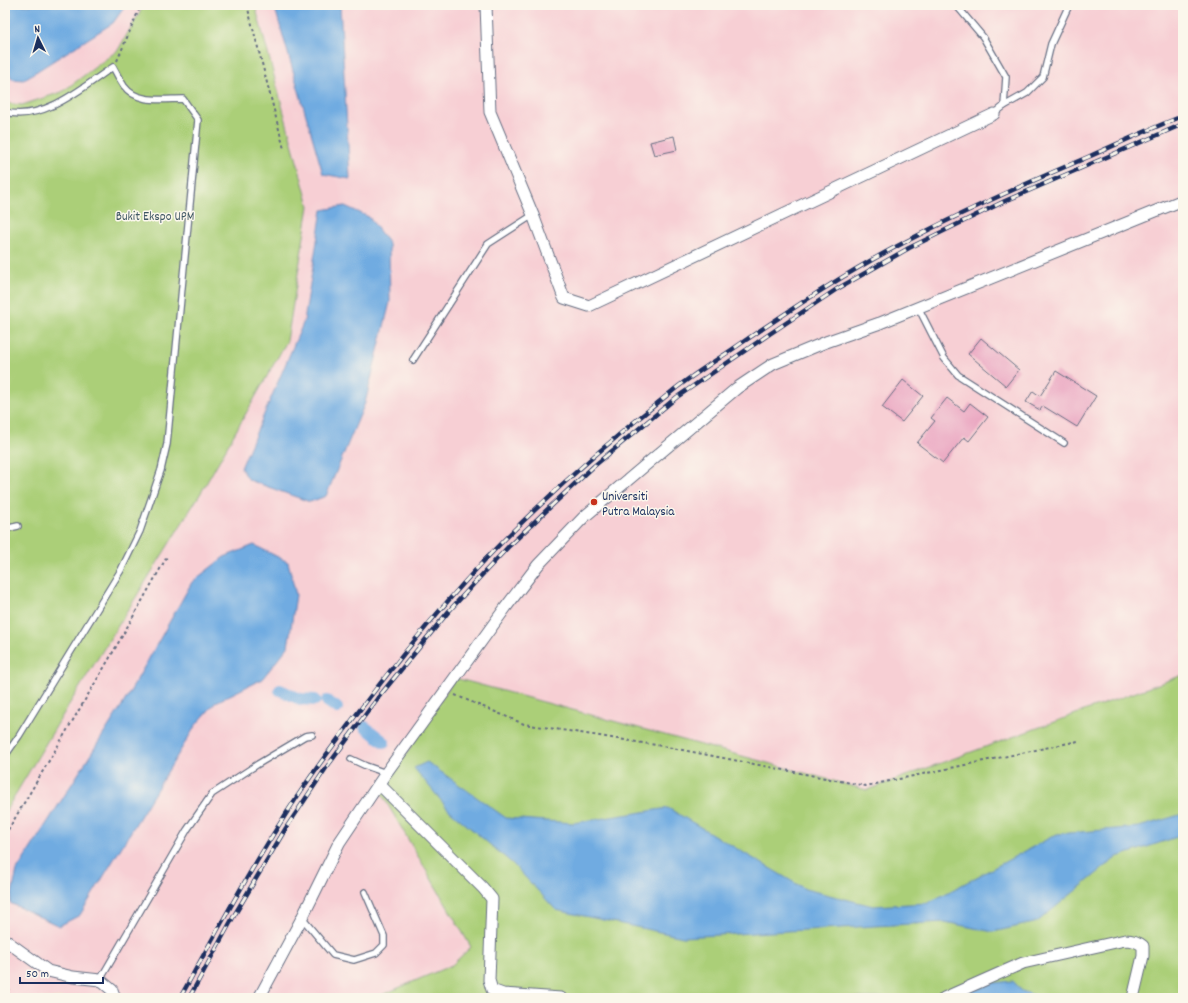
<svg xmlns="http://www.w3.org/2000/svg" width="1188" height="1003" font-family="Dekko,sans-serif">
  <style>
    .built { fill: #f7cfd4 }
    .green { fill: #abcf78; stroke: #637f6b }
    .water { fill: #6fabe1; stroke: #456da0 }
    .lines { fill: none; stroke-linecap: round; stroke-linejoin: round }
    .canal { stroke: #6fabe1; stroke-width: 12 }
    .building { fill: #eba8c2 }
    .service-casing { stroke: #666e82; stroke-width: 8 }
    .minor-casing { stroke: #666e82; stroke-width: 13 }
    .path { stroke: #666e82; stroke-width: 2; stroke-dasharray: 3 3; stroke-linecap: butt }
    .service { stroke: #fff; stroke-width: 5.5 }
    .minor { stroke: #fff; stroke-width: 11 }
    .rail-casing { stroke: #1b2f5e; stroke-width: 4.5 }
    .rail { stroke: #fbf7ec; stroke-width: 3; stroke-dasharray: 9; stroke-linecap: butt }
    .poi-dot { fill: #c8321e; stroke: #fbf7ec; stroke-width: 1.5 }
    .labels { text-anchor: middle; stroke-width: 3; stroke-linejoin: round; paint-order: stroke }
    .park-label { font-size: 13px; fill: #3f5764; stroke: #fbf7ec }
    .poi-label { font-size: 13px; fill: #1b2f5e; stroke: #fbf7ec; text-anchor: start }
  </style>
  <rect width="100%" height="100%" fill="#fbf7ec"/>
  <filter id="ink" filterUnits="userSpaceOnUse"><feTurbulence type="fractalNoise" baseFrequency=".025" numOctaves="2"/><feDisplacementMap in="SourceGraphic" scale="8" xChannelSelector="R" yChannelSelector="G"/><feConvolveMatrix kernelMatrix="1 2 1 2 8 2 1 2 1" color-interpolation-filters="sRGB"/></filter>
  <filter id="wash" filterUnits="userSpaceOnUse"><feTurbulence type="fractalNoise" baseFrequency=".012" numOctaves="4" result="noise"/><feDisplacementMap in="SourceGraphic" scale="16" xChannelSelector="R" yChannelSelector="G"/><feGaussianBlur stdDeviation="0.9" result="paint"/><feColorMatrix in="noise" values="0 0 0 0 0 0 0 0 0 0 0 0 0 0 0 0 0 1.4 0 .05"/><feComposite in="paint" operator="in"/></filter>
  <g filter="url(#wash)">
    <rect width="100%" height="100%" fill="#f0e4c6"/>
    <rect class="built" x="5" y="5" width="1178" height="993"/>
    <g class="green">
      <path d="M 144,5 L 255,5 L 309,206 L 287,341 L 202,491 L 70,703 L 5,812 L 5,103 L 22,105 L 62,92 L 118,50 Z"/>
      <path d="M 1183,675 L 1183,998 L 375,998 L 452,965 L 471,947 L 381,793 L 455,678 L 867,790 Z"/>
    </g>
    <g class="water">
      <path d="M 5,5 L 126,5 L 113,23 L 23,80 L 12,79 L 5,66 Z"/>
      <path d="M 274,5 L 340,5 L 350,179 L 323,174 Z"/>
      <path d="M 345,206 L 369,217 L 389,244 L 390,302 L 365,403 L 326,496 L 310,502 L 249,480 L 241,468 L 304,321 L 322,210 Z"/>
      <path d="M 254,545 L 288,562 L 296,595 L 288,647 L 262,679 L 216,702 L 196,725 L 80,915 L 59,926 L 10,903 L 17,870 L 126,699 L 192,582 L 224,557 Z"/>
      <path d="M 427,762 L 506,818 L 573,823 L 668,808 L 805,889 L 873,906 L 928,903 L 1057,834 L 1139,827 L 1183,814 L 1183,835 L 1117,857 L 1037,922 L 993,932 L 945,922 L 683,937 L 556,910 L 513,864 L 449,810 L 414,768 Z"/>
      <path d="M 1013,981 L 1022,991 L 1042,998 L 954,998 L 993,983 Z"/>
    </g>
    <g class="lines">
      <g class="canal">
        <path d="M 280,690 L 300,699 L 315,700"/>
        <path d="M 327,701 L 337,708"/>
        <path d="M 365,727 L 384,742"/>
      </g>
    </g>
    <g id="blocks">
      <g class="building">
        <path d="M 674,136 L 677,150 L 654,155 L 650,142 Z"/>
        <path d="M 981,338 L 1019,370 L 1006,386 L 968,354 Z"/>
        <path d="M 1056,371 L 1096,396 L 1077,427 L 1043,406 L 1040,410 L 1026,402 L 1033,391 L 1040,396 Z"/>
        <path d="M 903,380 L 923,396 L 902,422 L 882,407 Z"/>
        <path d="M 947,398 L 964,411 L 970,403 L 988,417 L 969,441 L 964,437 L 943,463 L 917,443 L 935,421 L 931,418 Z"/>
      </g>
    </g>
  </g>
  <g filter="url(#ink)">
    <use href="#blocks" fill-opacity="0" stroke="#666e82" stroke-width="1"/>
    <g class="lines">
      <g class="service-casing">
        <g id="service">
          <path d="M 956,5 L 983,37 L 1006,77 L 1004,106 L 994,114"/>
          <path d="M 1004,106 L 1027,93 L 1043,77 L 1051,44 L 1069,5"/>
          <path d="M 5,112 C 44,122 83,87 113,67 C 116,73 120,80 124,86 C 137,104 163,99 183,99 L 198,120 L 167,444 L 161,470 L 140,531 L 121,570 L 19,736 L 5,756"/>
          <path d="M 918,307 L 944,358 L 958,375 L 1064,443"/>
          <path d="M 413,360 L 488,244 L 533,215"/>
          <path d="M 5,529 L 18,526"/>
          <path d="M 351,759 L 366,766 L 386,773"/>
          <path d="M 302,918 L 333,955 L 354,960 L 376,953 L 384,945 L 384,936 L 365,892"/>
          <path d="M 100,980 L 187,830 L 212,794 L 258,764 L 305,736 L 312,735"/>
        </g>
      </g>
      <g class="minor-casing">
        <g id="minor">
          <path d="M 486,5 L 490,112 L 533,215 L 564,298 L 589,306 L 994,114"/>
          <path d="M 379,784 L 483,888 L 492,899 L 489,980 L 492,990 L 503,994 L 561,998"/>
          <path d="M 5,940 L 48,971 L 73,977 L 100,980 L 112,990 L 115,998"/>
          <path d="M 259,998 L 302,918 L 339,843 L 386,773 L 506,607 L 538,565 L 584,517 L 737,388 L 773,364 L 826,342 L 880,323 L 1183,200"/>
          <path d="M 944,998 L 1023,963 L 1125,940 C 1132,940 1137,941 1143,946 L 1143,956 L 1133,998"/>
        </g>
      </g>
      <g class="path">
        <path d="M 247,5 L 284,149"/>
        <path d="M 117,61 L 141,5"/>
        <path d="M 455,695 L 524,724 L 662,746 L 866,786 L 1078,741"/>
        <path d="M 5,835 L 108,661 L 168,555"/>
        <path d="M 5,982 L 9,991 L 7,998"/>
      </g>
      <use href="#service" class="service"/>
      <use href="#minor" class="minor"/>
      <g class="rail-casing">
        <g id="rail">
          <path d="M 180,998 C 224,918 268,836 321,762 C 378,684 438,607 505,539 C 557,487 612,439 670,393 C 693,374 719,359 743,342 C 796,306 850,270 907,241 C 966,210 1027,183 1088,157 C 1120,143 1151,128 1183,116"/>
          <path d="M 189,998 L 235,914 L 286,828 L 326,768 L 377,699 L 449,611 L 480,577 L 509,546 L 548,509 L 594,466 L 677,397 L 771,333 L 837,289 L 909,248 L 1005,201 L 1183,124"/>
        </g>
      </g>
      <use href="#rail" class="rail"/>
    </g>
  </g>
  <circle class="poi-dot" cx="594" cy="502" r="4"/>
  <g class="labels">
    <g class="park-label">
      <text x="155" y="220">Bukit Ekspo UPM</text>
    </g>
    <g class="poi-label">
      <text x="602" y="500">Universiti<tspan x="602" dy="15">Putra Malaysia</tspan></text>
    </g>
  </g>
  <rect width="1188" height="1003" fill="none" stroke="#fbf7ec" stroke-width="20"/>
  <g transform="translate(38 38) rotate(355)" stroke="#fbf7ec" stroke-width="3" paint-order="stroke">
  <path d="M0-3L7 15L0 10L-7 15Z" fill="#1b2f5e"/>
  <text y="-6" font-size="11" font-weight="bold" text-anchor="middle" fill="#1b2f5e">N</text>
  </g>
  <path d="M20 977v6h83v-6" fill="none" stroke="#1b2f5e" stroke-width="2"/>
  <text x="26" y="977" font-size="12" fill="#1b2f5e" stroke="#fbf7ec" stroke-width="3" paint-order="stroke">50 m</text>
</svg>
